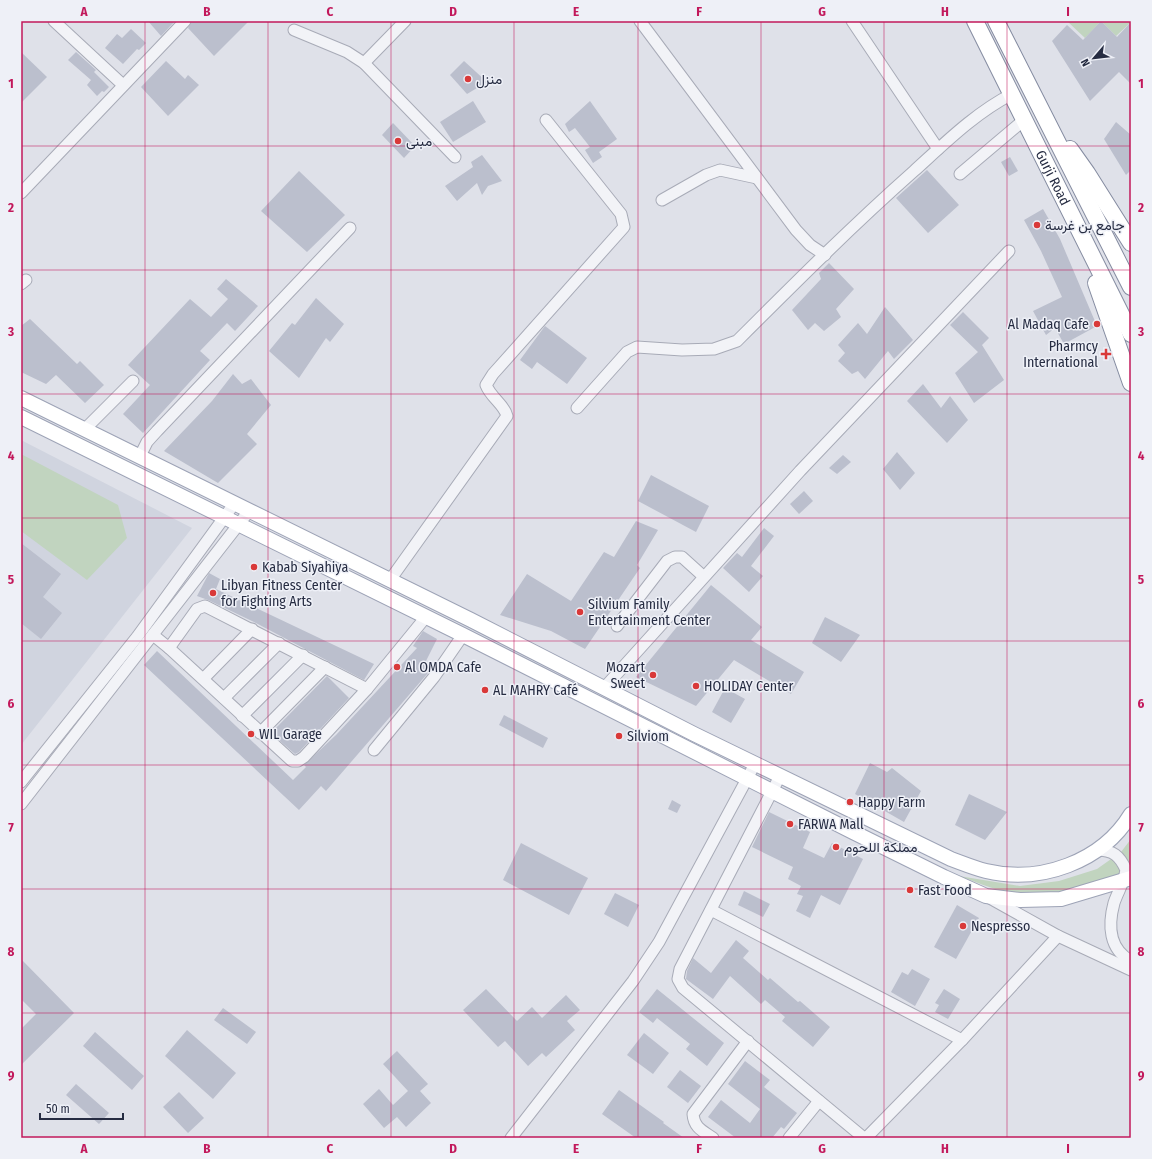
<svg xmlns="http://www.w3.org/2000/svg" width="1152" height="1159" font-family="'Fira Sans Condensed',Vazirmatn,sans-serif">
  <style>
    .built { fill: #d0d4df }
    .green { fill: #c1d4bf }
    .building { fill: #bbbfcd }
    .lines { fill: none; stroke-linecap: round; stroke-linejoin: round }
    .minor-casing { stroke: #a8abb7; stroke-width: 13 }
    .major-casing { stroke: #9da3b6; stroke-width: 16 }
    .highway-casing { stroke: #858ca1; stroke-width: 18 }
    .minor { stroke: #f2f3f7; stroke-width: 11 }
    .major { stroke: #fff; stroke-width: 14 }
    .highway { stroke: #fff; stroke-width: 16 }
    .grid { fill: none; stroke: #c2185b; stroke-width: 1; stroke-opacity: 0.55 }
    .poi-dot { fill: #d93939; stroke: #eef0f7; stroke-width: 1.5 }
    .labels { text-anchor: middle; stroke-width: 3; stroke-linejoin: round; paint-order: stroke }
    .poi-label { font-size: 14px; fill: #262c42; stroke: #eef0f7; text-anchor: start }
    .street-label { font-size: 14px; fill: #262c42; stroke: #eef0f7 }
    .neatline { fill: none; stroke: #c2185b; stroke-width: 1.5 }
    .grid-label { font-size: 13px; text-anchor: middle; font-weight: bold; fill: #c2185b }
  </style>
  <rect width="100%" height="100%" fill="#dfe1e9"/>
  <path class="built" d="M 21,440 L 192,528 L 21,745 Z"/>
  <g class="green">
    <path d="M 1067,21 L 1131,21 L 1131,22 L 1116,36 L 1101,21 L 1085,38 Z"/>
    <path d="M 21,454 L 118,505 L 127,538 L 87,580 L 21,531 Z"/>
    <path d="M 1131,839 L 1131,872 C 1090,885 1049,903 1005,892 C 990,888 974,881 959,876 L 1020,886 L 1059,881 L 1097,869 L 1121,852 Z"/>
  </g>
  <g class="building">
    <path d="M 148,21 L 175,21 L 161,36 Z"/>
    <path d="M 192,21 L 249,21 L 214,56 L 188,28 Z"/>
    <path d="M 1101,21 L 1117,37 L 1131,22 L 1131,84 L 1119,72 L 1090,101 L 1052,41 L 1067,25 L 1083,40 Z"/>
    <path d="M 131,29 L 146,43 L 139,50 L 137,49 L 123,64 L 105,48 L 117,34 L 122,38 Z"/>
    <path d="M 21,52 L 47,77 L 21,103 Z"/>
    <path d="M 76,52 L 96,70 L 94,72 L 109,87 L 104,92 L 102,91 L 97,96 L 87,85 L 91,80 L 68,60 Z"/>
    <path d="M 166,61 L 185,79 L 188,75 L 199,85 L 168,116 L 141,87 Z"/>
    <path d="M 464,61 L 487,82 L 467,94 L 450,75 Z"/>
    <path d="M 473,101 L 486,122 L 453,142 L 440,122 Z"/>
    <path d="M 590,101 L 617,139 L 599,152 L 602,157 L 593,163 L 585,150 L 590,147 L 575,128 L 569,132 L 565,124 Z"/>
    <path d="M 1116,122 L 1131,135 L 1131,170 L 1126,175 L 1104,139 Z"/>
    <path d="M 393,123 L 415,146 L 404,158 L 382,135 Z"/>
    <path d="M 482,155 L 502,181 L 488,186 L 482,195 L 477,183 L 457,201 L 445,186 L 473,167 L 471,162 Z"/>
    <path d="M 1010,157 L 1018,171 L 1009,176 L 1001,162 Z"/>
    <path d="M 927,170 L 959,205 L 928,233 L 896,198 Z"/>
    <path d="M 299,171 L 345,215 L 307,252 L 261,211 Z"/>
    <path d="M 1043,209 L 1060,239 L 1097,326 L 1064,344 L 1055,328 L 1046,335 L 1033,311 L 1062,297 L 1041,251 L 1024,220 Z"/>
    <path d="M 829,263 L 854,289 L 836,309 L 841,317 L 824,331 L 815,323 L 808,330 L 792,310 L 821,279 L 819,273 Z"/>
    <path d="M 226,279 L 258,306 L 235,331 L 227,323 L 200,351 L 210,360 L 143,433 L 123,414 L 150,385 L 128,365 L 190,299 L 211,317 L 228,299 L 217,289 Z"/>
    <path d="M 316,298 L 344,324 L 330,342 L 326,338 L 299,378 L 269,351 L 292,323 L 295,325 Z"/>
    <path d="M 885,307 L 913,340 L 894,359 L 888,351 L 865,379 L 858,371 L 852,374 L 838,361 L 845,353 L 838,345 L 858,323 L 867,334 Z"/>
    <path d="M 963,312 L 989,338 L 982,345 L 1004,380 L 974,403 L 955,373 L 978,352 L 950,325 Z"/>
    <path d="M 30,319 L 77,364 L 80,361 L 104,385 L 85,403 L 56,375 L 46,384 L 21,372 L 21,326 Z"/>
    <path d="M 545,326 L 587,358 L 567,384 L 537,362 L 532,369 L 520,360 Z"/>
    <path d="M 233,374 L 242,384 L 251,379 L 271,405 L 247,434 L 257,444 L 218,483 L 164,451 L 212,401 Z"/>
    <path d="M 923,384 L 941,408 L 950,396 L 968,420 L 947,443 L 907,401 Z"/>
    <path d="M 897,452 L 915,473 L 900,490 L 883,469 Z"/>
    <path d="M 843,455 L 851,462 L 837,474 L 829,468 Z"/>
    <path d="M 651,475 L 709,506 L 696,532 L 638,501 Z"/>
    <path d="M 804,491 L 813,501 L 799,514 L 790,504 Z"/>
    <path d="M 636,521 L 658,530 L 637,565 L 640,568 L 585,649 L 551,631 L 500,615 L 527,574 L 571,601 L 604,552 L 614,557 Z"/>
    <path d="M 764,528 L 774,536 L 751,566 L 763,576 L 749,592 L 723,568 L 737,553 L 742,557 Z"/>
    <path d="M 21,543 L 61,574 L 43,597 L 62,613 L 41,639 L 21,623 Z"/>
    <path d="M 209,573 L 220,579 L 216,589 L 374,664 L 364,680 L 254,622 L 208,600 L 197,596 Z"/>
    <path d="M 711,585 L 762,627 L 751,640 L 804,672 L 791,694 L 734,660 L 696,706 L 636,677 Z"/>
    <path d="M 825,617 L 860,635 L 841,662 L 812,643 Z"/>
    <path d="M 423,631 L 437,639 L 424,665 L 430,670 L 428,673 L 326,791 L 321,786 L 299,810 L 144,665 L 157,651 L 293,780 L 306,767 L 304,765 L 336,735 L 417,648 L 413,646 Z"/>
    <path d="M 327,676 L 349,698 L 299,752 L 295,754 L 271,733 Z"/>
    <path d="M 725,688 L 745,699 L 731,723 L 712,712 Z"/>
    <path d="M 504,715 L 548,738 L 543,748 L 499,725 Z"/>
    <path d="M 870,763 L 887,772 L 892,768 L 921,791 L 904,822 L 855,794 Z"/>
    <path d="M 969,794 L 1007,812 L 985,840 L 955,825 Z"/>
    <path d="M 672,800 L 681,805 L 677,813 L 668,809 Z"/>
    <path d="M 769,812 L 810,832 L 803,848 L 824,858 L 832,843 L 863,859 L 840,905 L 821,895 L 810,918 L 796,911 L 803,896 L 797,894 L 801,886 L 788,879 L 793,867 L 752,847 Z"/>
    <path d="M 521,843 L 588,878 L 569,915 L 503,880 Z"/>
    <path d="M 744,891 L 770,904 L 763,917 L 738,905 Z"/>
    <path d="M 615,893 L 639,905 L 628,927 L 604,914 Z"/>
    <path d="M 957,905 L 979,918 L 956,959 L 934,947 Z"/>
    <path d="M 736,940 L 749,951 L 743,958 L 768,980 L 770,978 L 798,1002 L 800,1001 L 830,1027 L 813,1047 L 782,1021 L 785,1017 L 765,1000 L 761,1004 L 730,976 L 713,999 L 686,979 L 687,971 L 693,958 L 711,973 Z"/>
    <path d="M 21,959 L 74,1013 L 21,1065 L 21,1029 L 36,1014 L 21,999 Z"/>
    <path d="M 912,969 L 930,979 L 915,1006 L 891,992 L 902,972 L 908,975 Z"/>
    <path d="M 486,989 L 517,1021 L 532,1007 L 542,1018 L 566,995 L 580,1010 L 567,1021 L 575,1030 L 546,1057 L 542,1053 L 528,1066 L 505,1041 L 498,1047 L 463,1010 Z"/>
    <path d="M 657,989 L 724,1043 L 707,1066 L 686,1049 L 690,1044 L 657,1018 L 653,1023 L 639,1012 Z"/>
    <path d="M 944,989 L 960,999 L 948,1019 L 935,1012 L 939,1005 L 935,1003 Z"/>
    <path d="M 223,1008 L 256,1032 L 247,1044 L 214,1020 Z"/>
    <path d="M 187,1030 L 236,1073 L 213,1099 L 165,1056 Z"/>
    <path d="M 95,1032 L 144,1076 L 132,1090 L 83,1046 Z"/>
    <path d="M 644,1033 L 669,1053 L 653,1074 L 627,1055 Z"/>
    <path d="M 397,1051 L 428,1084 L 420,1091 L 431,1103 L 406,1127 L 397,1117 L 384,1128 L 363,1104 L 379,1089 L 393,1105 L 408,1091 L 383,1064 Z"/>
    <path d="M 745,1061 L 770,1080 L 764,1087 L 797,1113 L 784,1129 L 781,1127 L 772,1138 L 736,1138 L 708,1117 L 721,1100 L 750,1123 L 760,1109 L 728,1084 Z"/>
    <path d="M 680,1070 L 701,1086 L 688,1103 L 667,1087 Z"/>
    <path d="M 76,1084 L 109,1113 L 99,1124 L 66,1095 Z"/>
    <path d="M 619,1090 L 664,1122 L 663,1123 L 684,1138 L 636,1138 L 602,1114 Z"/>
    <path d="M 179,1092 L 204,1118 L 188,1133 L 163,1107 Z"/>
  </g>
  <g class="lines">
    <g class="minor-casing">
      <g id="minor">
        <path d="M 54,21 L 123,85"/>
        <path d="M 640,21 L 796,230 L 810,245 L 825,255"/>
        <path d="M 852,21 L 938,149"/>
        <path d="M 294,30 L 347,52 L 364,63 L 455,157"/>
        <path d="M 364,63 L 405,21"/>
        <path d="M 960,174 L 1024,120"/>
        <path d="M 21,193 L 185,21"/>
        <path d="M 662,200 L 706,175 L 720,170 L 757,178"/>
        <path d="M 21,284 L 26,280"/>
        <path d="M 577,408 L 627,352 L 637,347 L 682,350 L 714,349 L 737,341 C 795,283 853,225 914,171 C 945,143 975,113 1012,94"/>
        <path d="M 85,429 L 133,381"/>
        <path d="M 140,456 L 147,442 L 157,431 L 350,228"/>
        <path d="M 390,580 L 507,416 C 504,404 491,398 486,385 L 493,374 L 624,227 L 621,214 L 546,120"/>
        <path d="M 617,626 L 667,561 L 675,557 L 682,557 L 703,576"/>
        <path d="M 153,635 L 169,648 L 197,609 L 205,606 L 367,689 L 425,618"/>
        <path d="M 169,648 L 292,761 L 298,761 L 304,757 L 367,689"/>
        <path d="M 204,678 L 252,629"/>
        <path d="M 605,687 L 800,471 L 1009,251"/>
        <path d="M 224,698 L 279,643"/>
        <path d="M 242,716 L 303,655"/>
        <path d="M 260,733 L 325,667"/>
        <path d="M 374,750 L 434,677 L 463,635"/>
        <path d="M 780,776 L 680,969 L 678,979 L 683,988 L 864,1138"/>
        <path d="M 21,782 L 137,637 L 234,504"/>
        <path d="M 21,804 L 249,511"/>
        <path d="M 1097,850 C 1113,850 1120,856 1126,870 C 1124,883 1118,891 1114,903 C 1108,925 1109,949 1131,961"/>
        <path d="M 988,897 L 1058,936 L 1131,970"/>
        <path d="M 711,910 L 962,1040"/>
        <path d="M 511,1138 L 633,981 L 659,942 L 755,764"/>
        <path d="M 713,1138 C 703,1131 694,1128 693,1114 L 748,1041"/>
        <path d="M 789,1138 L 819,1101"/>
        <path d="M 866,1138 L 962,1040 L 1058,936"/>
      </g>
    </g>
    <g class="major-casing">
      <g id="major">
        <path d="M 21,398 L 471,620 L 694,734 L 951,859 C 962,863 974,868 986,871 C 1040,884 1102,862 1131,814"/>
        <path d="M 21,417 L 463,635 L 853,832 L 944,877 L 986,896 L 1020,900 L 1061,899 L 1131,878"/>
      </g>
    </g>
    <g class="highway-casing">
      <g id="highway">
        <path id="s1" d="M 975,21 L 1131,334"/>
        <path d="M 996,21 L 1131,287"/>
        <path d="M 1070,149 L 1087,173 L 1131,243"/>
        <path d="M 1096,283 L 1131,383"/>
      </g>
    </g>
    <use href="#minor" class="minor"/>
    <use href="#major" class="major"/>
    <use href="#highway" class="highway"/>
  </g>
  <path class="grid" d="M 145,21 L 145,1138M 268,21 L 268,1138M 391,21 L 391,1138M 514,21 L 514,1138M 638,21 L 638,1138M 761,21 L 761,1138M 884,21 L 884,1138M 1007,21 L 1007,1138M 21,146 L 1131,146M 21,270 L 1131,270M 21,394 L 1131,394M 21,518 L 1131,518M 21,641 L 1131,641M 21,765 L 1131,765M 21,889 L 1131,889M 21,1013 L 1131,1013"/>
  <g class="poi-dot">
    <circle cx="468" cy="79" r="4"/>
    <circle cx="398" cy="141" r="4"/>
    <circle cx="1037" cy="225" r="4"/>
    <circle cx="1097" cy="324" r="4"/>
    <path d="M1104 348h4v4h4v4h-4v4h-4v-4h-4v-4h4z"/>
    <circle cx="254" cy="567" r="4"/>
    <circle cx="213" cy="593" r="4"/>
    <circle cx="580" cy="612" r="4"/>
    <circle cx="397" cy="667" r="4"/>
    <circle cx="653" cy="675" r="4"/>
    <circle cx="696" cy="686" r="4"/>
    <circle cx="485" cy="690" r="4"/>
    <circle cx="251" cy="734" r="4"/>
    <circle cx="619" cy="736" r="4"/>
    <circle cx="850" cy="802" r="4"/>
    <circle cx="790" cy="824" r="4"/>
    <circle cx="836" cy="847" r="4"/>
    <circle cx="910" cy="890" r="4"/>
    <circle cx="963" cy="926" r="4"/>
  </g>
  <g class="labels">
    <g class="poi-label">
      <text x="476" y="84">منزل</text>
      <text x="406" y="146">مبنى</text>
      <text x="1045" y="230">جامع بن غرسة</text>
      <text x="1089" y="329" text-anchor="end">Al Madaq Cafe</text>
      <text x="1098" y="351" text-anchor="end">Pharmcy<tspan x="1098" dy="16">International</tspan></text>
      <text x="262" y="572">Kabab Siyahiya</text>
      <text x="221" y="590">Libyan Fitness Center<tspan x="221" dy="16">for Fighting Arts</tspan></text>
      <text x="588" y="609">Silvium Family<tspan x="588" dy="16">Entertainment Center</tspan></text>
      <text x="405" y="672">Al OMDA Cafe</text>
      <text x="645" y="672" text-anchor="end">Mozart<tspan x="645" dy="16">Sweet</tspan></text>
      <text x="704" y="691">HOLIDAY Center</text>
      <text x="493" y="695">AL MAHRY Café</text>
      <text x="259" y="739">WIL Garage</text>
      <text x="627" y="741">Silviom</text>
      <text x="858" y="807">Happy Farm</text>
      <text x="798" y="829">FARWA Mall</text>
      <text x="844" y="852">مملكة اللحوم</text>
      <text x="918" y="895">Fast Food</text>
      <text x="971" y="931">Nespresso</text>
    </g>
    <g class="street-label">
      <text dy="5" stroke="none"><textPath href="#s1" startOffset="175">Gurji Road</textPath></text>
    </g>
  </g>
  <rect width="1152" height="1159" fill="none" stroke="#eef0f7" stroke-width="44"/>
  <g transform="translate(1094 58) rotate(242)" stroke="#eef0f7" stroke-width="3" paint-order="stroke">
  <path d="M0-3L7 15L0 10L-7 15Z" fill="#262c42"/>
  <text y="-6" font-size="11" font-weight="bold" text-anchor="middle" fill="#262c42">N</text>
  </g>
  <path d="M40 1113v6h83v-6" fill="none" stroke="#262c42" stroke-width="2"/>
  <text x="46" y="1113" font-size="12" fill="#262c42" stroke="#eef0f7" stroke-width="3" paint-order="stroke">50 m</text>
  <rect x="22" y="22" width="1108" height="1115" class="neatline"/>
  <g class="grid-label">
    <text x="84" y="16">A</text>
    <text x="207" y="16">B</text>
    <text x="330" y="16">C</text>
    <text x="453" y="16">D</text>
    <text x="576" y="16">E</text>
    <text x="699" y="16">F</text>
    <text x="822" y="16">G</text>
    <text x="945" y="16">H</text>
    <text x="1068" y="16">I</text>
    <text x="11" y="88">1</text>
    <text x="1141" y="88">1</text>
    <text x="11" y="212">2</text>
    <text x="1141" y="212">2</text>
    <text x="11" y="336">3</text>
    <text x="1141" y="336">3</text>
    <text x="11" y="460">4</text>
    <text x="1141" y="460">4</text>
    <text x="11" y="584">5</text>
    <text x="1141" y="584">5</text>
    <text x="11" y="708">6</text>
    <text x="1141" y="708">6</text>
    <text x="11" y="832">7</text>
    <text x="1141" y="832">7</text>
    <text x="11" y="956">8</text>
    <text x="1141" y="956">8</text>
    <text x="11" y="1080">9</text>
    <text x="1141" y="1080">9</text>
    <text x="84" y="1153">A</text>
    <text x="207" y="1153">B</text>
    <text x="330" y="1153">C</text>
    <text x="453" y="1153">D</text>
    <text x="576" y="1153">E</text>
    <text x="699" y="1153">F</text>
    <text x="822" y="1153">G</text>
    <text x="945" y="1153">H</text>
    <text x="1068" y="1153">I</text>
  </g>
</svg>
